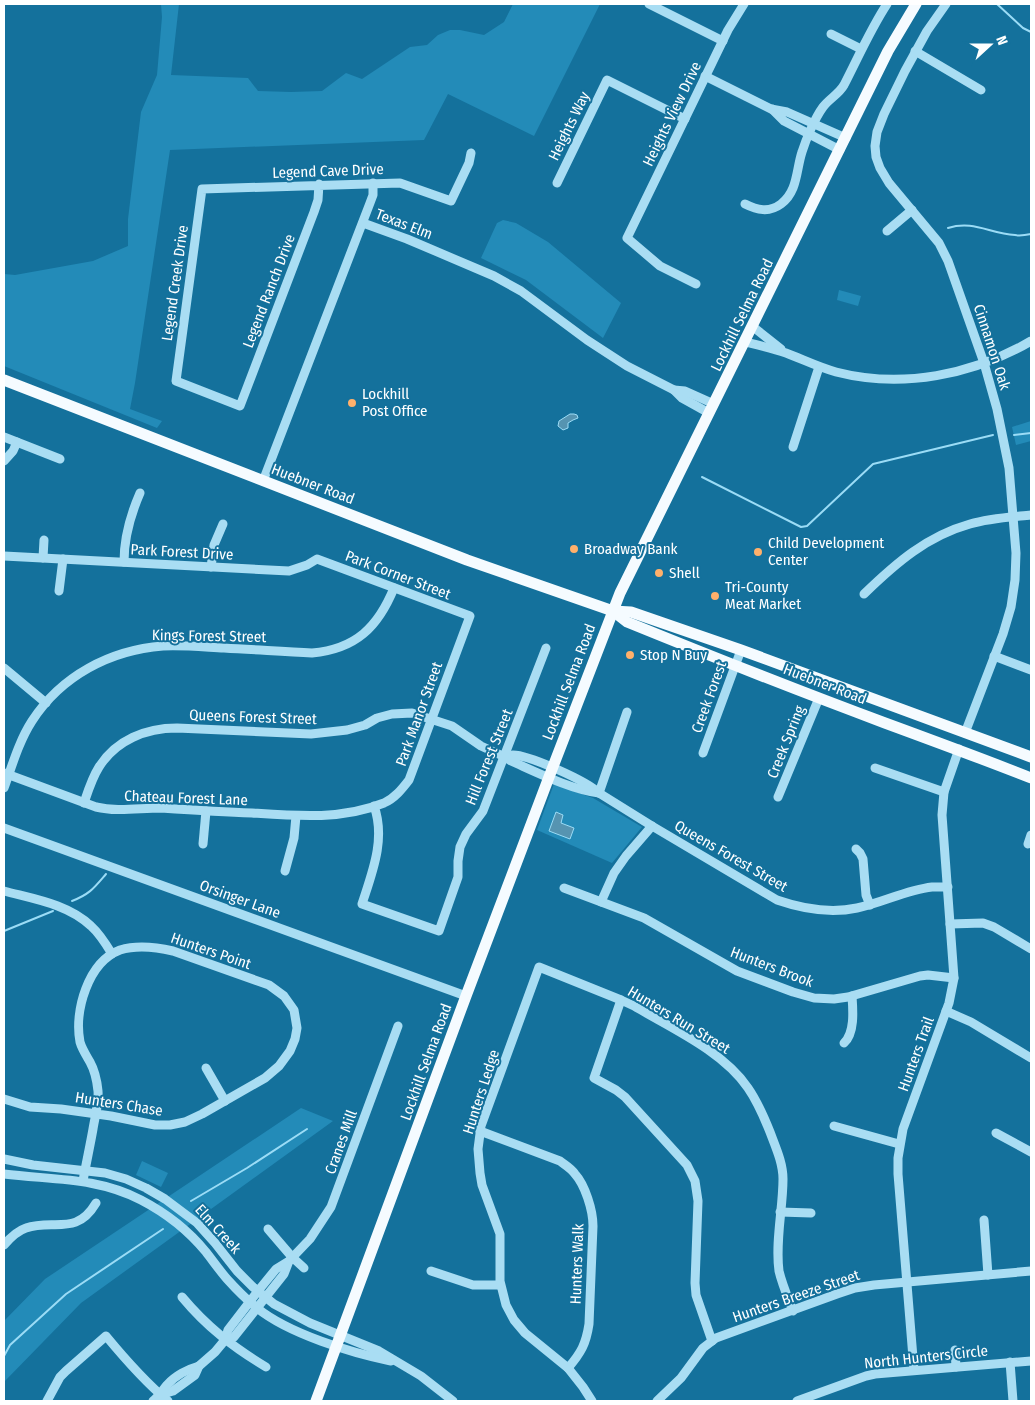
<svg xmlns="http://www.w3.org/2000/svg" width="1035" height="1405" font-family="'Fira Sans Condensed',sans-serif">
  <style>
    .green { fill: #238bb8 }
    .water { fill: #5694b1; stroke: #9bdcf6 }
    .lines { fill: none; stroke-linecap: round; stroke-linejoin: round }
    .stream { stroke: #9bdcf6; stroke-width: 2 }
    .minor { stroke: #a9ddf3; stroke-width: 9 }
    .major { stroke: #f5fbff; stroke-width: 11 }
    .poi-dot { fill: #ffb06b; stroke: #14719c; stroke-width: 2 }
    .labels { text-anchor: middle; stroke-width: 4; stroke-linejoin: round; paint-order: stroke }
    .street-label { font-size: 15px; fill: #fff; stroke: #14719c }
    .poi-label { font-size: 15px; fill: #fff; stroke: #14719c; text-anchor: start }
  </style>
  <rect width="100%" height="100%" fill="#14719c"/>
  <g class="green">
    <path d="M 161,4 L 179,4 L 171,75 L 248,78 L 258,91 L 291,92 L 322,91 L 346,73 L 362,79 L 410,47 L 427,45 L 438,35 L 450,30 L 460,30 L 484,35 L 504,22 L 513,4 L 600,4 L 534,136 L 448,94 L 424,140 L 170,150 L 135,383 L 130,409 L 162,421 L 157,428 L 4,366 L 4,274 L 15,275 L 93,261 L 128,246 L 128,219 L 141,112 L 157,75 L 162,17 Z"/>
    <path d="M 503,220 L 516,223 L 548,242 L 621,303 L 603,338 L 526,280 L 481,258 L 497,223 Z"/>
    <path d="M 839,290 L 861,296 L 858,306 L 837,300 Z"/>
    <path d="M 1031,421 L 1031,441 L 1016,445 L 1012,427 Z"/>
    <path d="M 554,784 L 593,798 L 642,827 L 612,863 L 537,830 Z"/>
    <path d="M 301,1108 L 333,1121 L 81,1303 L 4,1382 L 4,1321 L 45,1279 Z"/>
    <path d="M 142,1161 L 168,1173 L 161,1187 L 136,1175 Z"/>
  </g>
  <g class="water">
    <path d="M 570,414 L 574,414 L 577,415 L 578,418 L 573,420 L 568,423 L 568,428 L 563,430 L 558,426 L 559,421 Z"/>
    <path d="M 556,812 L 563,815 L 561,823 L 574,828 L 570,839 L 549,831 Z"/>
  </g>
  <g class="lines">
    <g class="stream">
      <path d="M 997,4 L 1023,28 L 1031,32"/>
      <path d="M 948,228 C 974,220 990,234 1015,235 C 1020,236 1026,235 1031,234"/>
      <path d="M 1014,435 L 1031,433"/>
      <path d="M 702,477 L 801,527 L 807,526 L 873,464 L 993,435"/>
      <path d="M 72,901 C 90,894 94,888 106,874"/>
      <path d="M 4,931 L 53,911"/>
      <path d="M 191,1201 L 247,1168 L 307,1129"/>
      <path d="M 4,1356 L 10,1345 L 66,1294 L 163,1229"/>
    </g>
    <g class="minor">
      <path d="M 649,4 L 723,41"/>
      <path d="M 946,4 L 927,31 L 905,71 L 884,114 L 877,132 L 875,146 L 876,157 L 880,168 L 889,183 L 939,243 L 948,261 L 984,363 L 997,409 L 1009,468 L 1016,553 L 1015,580 L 1011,607 L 1003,634 L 965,733"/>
      <path d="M 831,34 L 861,49"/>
      <path d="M 915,51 L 981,90"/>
      <path d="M 705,76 L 771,109 L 787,112 L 846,138"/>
      <path d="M 772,109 L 784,121 L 840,150"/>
      <path d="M 557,183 L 607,80 L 685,119"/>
      <path d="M 319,184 L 318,200 L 314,212 L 240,406 L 176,381 L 202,189 L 400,183 L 451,201 L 469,163 L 471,153"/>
      <path d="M 745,204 C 757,210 769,213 781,204 C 798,191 796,170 802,152 C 806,139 815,118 823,107 C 829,99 839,94 844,85 C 858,58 870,30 887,4"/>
      <path d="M 363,223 L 407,239 L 494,276 L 521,291 L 587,340 L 627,366 L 674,390 L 682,398 L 709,413"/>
      <path d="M 887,231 L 912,210"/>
      <path d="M 696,284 L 660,266 L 627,238 L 728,30 L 744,4"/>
      <path d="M 752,326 L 781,349"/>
      <path d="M 745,342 C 758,345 772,348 786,353 C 802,359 818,367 836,372 C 902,389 973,375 1031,341"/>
      <path d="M 674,390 L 685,391 L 714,404"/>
      <path d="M 4,437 L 60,459"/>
      <path d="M 793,447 L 819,367"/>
      <path d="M 4,461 L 13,451 L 17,442"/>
      <path d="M 263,481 L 370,203 L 373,195 L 373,183"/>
      <path d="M 4,556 L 289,571 L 307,565 L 317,559 L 470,616 L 409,780 C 402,789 395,798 384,803 C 342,820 296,816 252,813 C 222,812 191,810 161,808 C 139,808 117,812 96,807 L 4,773"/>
      <path d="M 43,558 L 44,540"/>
      <path d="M 124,562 C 124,538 130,516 140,493"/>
      <path d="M 211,567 L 214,545 L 223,524"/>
      <path d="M 59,591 L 63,559"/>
      <path d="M 864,594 C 896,563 927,536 970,524 C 990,518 1011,517 1031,515"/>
      <path d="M 994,656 L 1031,670"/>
      <path d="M 4,668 L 46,703"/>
      <path d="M 703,753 L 741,650"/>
      <path d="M 505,757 C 507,756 510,755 513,755 C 529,755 587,781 599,793 L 652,826 L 777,900 C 803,909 829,914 857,908 C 882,903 906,890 932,887 C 937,887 943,887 948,887"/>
      <path d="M 875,768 L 944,792"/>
      <path d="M 4,788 C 12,766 19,741 32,721 C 61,676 110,650 163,646 C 183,645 204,647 224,648 C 254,650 283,651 312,653 C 356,649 378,627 394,588"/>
      <path d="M 599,793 L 627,712"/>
      <path d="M 778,797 L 819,698"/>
      <path d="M 84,803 C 88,791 92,778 99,767 C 116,740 146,728 177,728 L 311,734 L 347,730 L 365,725 L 377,718 L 392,714 L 412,713 L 452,726 L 481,746 L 505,757 L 511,761 C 536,772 572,790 599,793"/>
      <path d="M 374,806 C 386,839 372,873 362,904 L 439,931 L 458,877 L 458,861 L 460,847 L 466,834 L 483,811 L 546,648"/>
      <path d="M 4,828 L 466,996"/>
      <path d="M 203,844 L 206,811"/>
      <path d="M 1028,844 L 1031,835"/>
      <path d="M 856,849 L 860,853 L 863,859 L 866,895 L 870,905"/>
      <path d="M 285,871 L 294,838 L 296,816"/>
      <path d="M 564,888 L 644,918 L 737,971 L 793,992 L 814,998 L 834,999 L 848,997 L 920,976 L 928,975 L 954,978"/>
      <path d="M 4,891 C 34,899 68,904 91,926 C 100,934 106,944 112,954"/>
      <path d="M 601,902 L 614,873 L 626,856 L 652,826"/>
      <path d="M 950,924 L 983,923 L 994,927 L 1031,949"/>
      <path d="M 621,1000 L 594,1078 L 616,1090 L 625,1097 L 687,1165 L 695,1181 L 698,1201 L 695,1283 L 696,1295 L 712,1341"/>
      <path d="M 946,1011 L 971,1022 L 1031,1058"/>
      <path d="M 844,1043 C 855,1033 853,1010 852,996"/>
      <path d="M 206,1068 L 225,1101"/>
      <path d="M 4,1099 L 30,1107 L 61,1109 L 111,1116 L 155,1125 L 170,1125 L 185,1122 L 202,1114 L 265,1078 L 279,1066 L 290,1051 L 295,1039 L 297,1028 L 294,1010 L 284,996 L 269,985 L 173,951 C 156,947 136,945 120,950 C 88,962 74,1011 80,1042 C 82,1049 86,1055 90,1062 C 95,1071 97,1081 98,1091 C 99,1104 95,1116 93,1129 C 90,1146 86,1164 83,1181"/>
      <path d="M 834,1126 L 899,1144"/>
      <path d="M 480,1131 L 560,1161 C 565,1165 571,1168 575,1174 C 585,1185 593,1210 593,1226 L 589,1324 C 586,1344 581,1353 568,1368"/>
      <path d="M 996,1133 L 1031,1152"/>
      <path d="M 4,1159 L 33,1165 L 105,1173 L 126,1179 L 146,1188 L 165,1199 L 197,1223 L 215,1243 L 237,1271 L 253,1287 L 274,1304 L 310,1323 L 379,1351 L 421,1376 L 453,1401"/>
      <path d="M 4,1174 C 52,1180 97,1177 141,1200 C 166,1213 188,1230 206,1252 C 213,1261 220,1271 227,1279 C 236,1289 247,1300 257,1308 C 289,1334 352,1353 391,1361"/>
      <path d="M 780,1212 L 811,1213"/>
      <path d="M 984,1220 L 988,1275"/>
      <path d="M 268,1229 L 292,1257 L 304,1268"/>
      <path d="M 4,1245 C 10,1238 17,1231 26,1228 C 53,1218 76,1237 96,1203"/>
      <path d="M 431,1271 L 473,1285 L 500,1285"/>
      <path d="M 182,1297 C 207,1327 233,1347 266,1367"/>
      <path d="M 225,1340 L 228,1330 L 258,1291 L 276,1269 L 289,1261 L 310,1239 L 331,1207 L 398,1026"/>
      <path d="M 955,1350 L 956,1367"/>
      <path d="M 1010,1362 L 1013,1401"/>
      <path d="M 914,1370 L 898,1174 L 898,1158 L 903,1129 L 949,1003 L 954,978 L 942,815 L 944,792 L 959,749"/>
      <path d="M 160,1395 L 173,1391 L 195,1375 L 199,1366 L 215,1352 L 225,1340 L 234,1337 L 284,1274 L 289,1261"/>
      <path d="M 47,1401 L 60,1377 L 66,1371 L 106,1336 C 125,1359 145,1382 168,1401"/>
      <path d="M 153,1401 C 159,1396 162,1391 167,1385 C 175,1376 188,1369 199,1366"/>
      <path d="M 592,1401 L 583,1387 L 568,1368 L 525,1333 L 514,1320 L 506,1305 L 500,1281 L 500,1234 L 482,1185 L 480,1173 L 478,1149 L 481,1126 L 539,967 L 621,1000 L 634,1006 C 671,1028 723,1051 748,1088 C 757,1101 764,1117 770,1132 C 776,1148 783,1163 783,1179 C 783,1208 775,1242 779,1271 C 782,1284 788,1298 793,1311"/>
      <path d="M 657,1401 L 681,1378 L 703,1348 L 716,1338 L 837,1294 L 855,1288 L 874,1285 L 1031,1271"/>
      <path d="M 797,1401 L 866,1376 L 875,1374 L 1031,1361"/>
    </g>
    <g class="major">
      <path d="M 4,380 L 467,560 L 613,611 L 631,612 L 741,650 L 1031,757"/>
      <path d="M 613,611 L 627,622 C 713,657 799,691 885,723 C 934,741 983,759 1031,778"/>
      <path d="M 316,1401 L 466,996 L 549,777 L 620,593 L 888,51 L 916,4"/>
    </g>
  </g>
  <g class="poi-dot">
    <circle cx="352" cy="403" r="5"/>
    <circle cx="574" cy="549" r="5"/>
    <circle cx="758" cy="552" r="5"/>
    <circle cx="659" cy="573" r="5"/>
    <circle cx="715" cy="596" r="5"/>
    <circle cx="630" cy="655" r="5"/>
  </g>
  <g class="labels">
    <g class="street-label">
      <text transform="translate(672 114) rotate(-64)" y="5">Heights View Drive</text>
      <text transform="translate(569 126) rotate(-64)" y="5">Heights Way</text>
      <text transform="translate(328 171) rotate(-2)" y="5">Legend Cave Drive</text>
      <text transform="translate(404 224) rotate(21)" y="5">Texas Elm</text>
      <text transform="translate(175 283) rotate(-82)" y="5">Legend Creek Drive</text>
      <text transform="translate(269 291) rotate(-69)" y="5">Legend Ranch Drive</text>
      <text transform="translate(742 315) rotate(-64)" y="5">Lockhill Selma Road</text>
      <text transform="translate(992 347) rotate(72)" y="5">Cinnamon Oak</text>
      <text transform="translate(313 484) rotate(21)" y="5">Huebner Road</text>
      <text transform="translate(182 552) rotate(3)" y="5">Park Forest Drive</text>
      <text transform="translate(398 575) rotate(21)" y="5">Park Corner Street</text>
      <text transform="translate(209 636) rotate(1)" y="5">Kings Forest Street</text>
      <text transform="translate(569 682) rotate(-69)" y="5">Lockhill Selma Road</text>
      <text transform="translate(825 684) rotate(21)" y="5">Huebner Road</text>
      <text transform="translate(709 697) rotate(-70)" y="5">Creek Forest</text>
      <text transform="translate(419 714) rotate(-70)" y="5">Park Manor Street</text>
      <text transform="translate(253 717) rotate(2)" y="5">Queens Forest Street</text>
      <text transform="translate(786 742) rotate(-68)" y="5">Creek Spring</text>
      <text transform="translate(489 757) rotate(-68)" y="5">Hill Forest Street</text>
      <text transform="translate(186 798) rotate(2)" y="5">Chateau Forest Lane</text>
      <text transform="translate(731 856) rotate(30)" y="5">Queens Forest Street</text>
      <text transform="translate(240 899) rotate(20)" y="5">Orsinger Lane</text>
      <text transform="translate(211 951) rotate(19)" y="5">Hunters Point</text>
      <text transform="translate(772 967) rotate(21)" y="5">Hunters Brook</text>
      <text transform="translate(679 1020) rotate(31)" y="5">Hunters Run Street</text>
      <text transform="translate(916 1054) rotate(-70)" y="5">Hunters Trail</text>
      <text transform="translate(426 1062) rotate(-70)" y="5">Lockhill Selma Road</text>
      <text transform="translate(481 1092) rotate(-72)" y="5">Hunters Ledge</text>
      <text transform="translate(119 1104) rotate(9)" y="5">Hunters Chase</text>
      <text transform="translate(341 1142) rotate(-70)" y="5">Cranes Mill</text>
      <text transform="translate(218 1229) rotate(48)" y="5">Elm Creek</text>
      <text transform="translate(577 1264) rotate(-88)" y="5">Hunters Walk</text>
      <text transform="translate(796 1296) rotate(-19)" y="5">Hunters Breeze Street</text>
      <text transform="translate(926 1357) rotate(-6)" y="5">North Hunters Circle</text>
    </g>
    <g class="poi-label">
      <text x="362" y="399">Lockhill<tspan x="362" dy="17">Post Office</tspan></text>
      <text x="768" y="548">Child Development<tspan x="768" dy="17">Center</tspan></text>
      <text x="584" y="554">Broadway Bank</text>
      <text x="669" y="578">Shell</text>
      <text x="725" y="592">Tri-County<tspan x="725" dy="17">Meat Market</tspan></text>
      <text x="640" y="660">Stop N Buy</text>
    </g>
  </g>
  <rect width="1035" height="1405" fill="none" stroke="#ffffff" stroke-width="10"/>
  <g transform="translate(990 45) rotate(69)" stroke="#14719c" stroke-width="4" paint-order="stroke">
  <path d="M0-4L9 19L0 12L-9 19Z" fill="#ffffff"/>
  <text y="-8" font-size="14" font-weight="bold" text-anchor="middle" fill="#ffffff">N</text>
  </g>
</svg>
